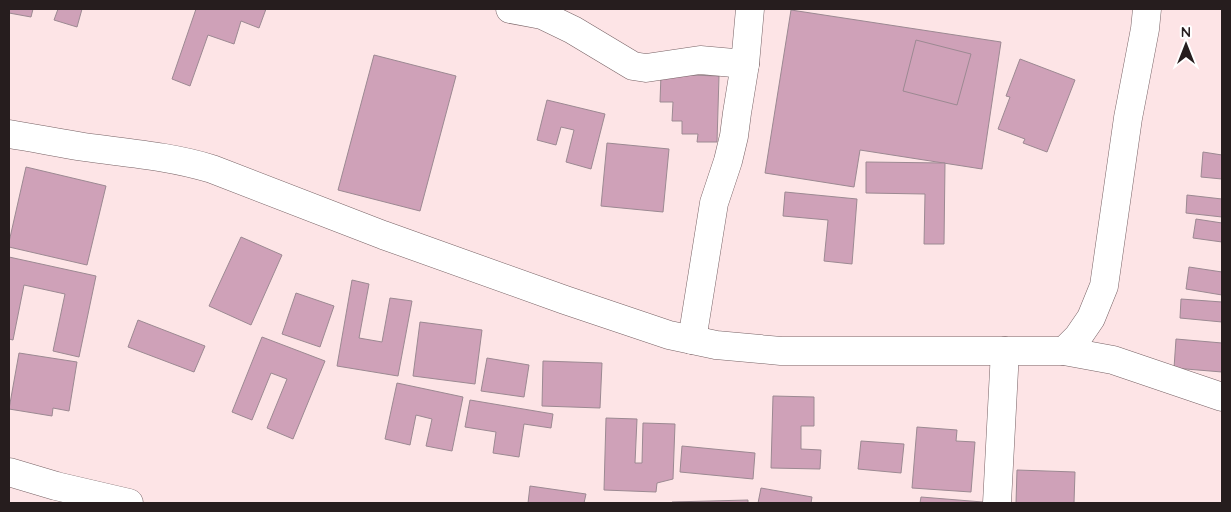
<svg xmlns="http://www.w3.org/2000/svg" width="1231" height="512" font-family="Quicksand,sans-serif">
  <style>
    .building { fill: #cfa1b8; stroke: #9c8992 }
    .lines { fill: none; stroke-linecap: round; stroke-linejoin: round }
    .street-casing { stroke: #776265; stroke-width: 29 }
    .street { stroke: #fff; stroke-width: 28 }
  </style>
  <rect width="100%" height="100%" fill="#fde4e6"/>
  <g class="building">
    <path d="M 9,9 L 33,9 L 31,17 L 9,13 Z"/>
    <path d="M 58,9 L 82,9 L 77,27 L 54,20 Z"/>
    <path d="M 196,9 L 266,9 L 259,28 L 241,21 L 234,44 L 208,35 L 190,86 L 172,79 Z"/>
    <path d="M 791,10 L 1001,42 L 982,169 L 860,150 L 854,187 L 765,173 Z"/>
    <path d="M 916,40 L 971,54 L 957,105 L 903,91 Z"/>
    <path d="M 374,55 L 456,76 L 420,211 L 338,190 Z"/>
    <path d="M 1020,59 L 1075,80 L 1047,152 L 1023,143 L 1025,139 L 998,129 L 1010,97 L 1006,96 Z"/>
    <path d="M 661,74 L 719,76 L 717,142 L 697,142 L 698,134 L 682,134 L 682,121 L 672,121 L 673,102 L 660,102 Z"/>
    <path d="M 547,100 L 605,114 L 591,169 L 566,162 L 574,130 L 561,127 L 556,145 L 537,140 Z"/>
    <path d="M 607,143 L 669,149 L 663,212 L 601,206 Z"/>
    <path d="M 1203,152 L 1222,155 L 1222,179 L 1201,177 Z"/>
    <path d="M 866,162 L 945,163 L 944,244 L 924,244 L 925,194 L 866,193 Z"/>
    <path d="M 26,167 L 106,186 L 87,265 L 9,247 L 9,242 Z"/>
    <path d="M 785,192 L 857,199 L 852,264 L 824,261 L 828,220 L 783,216 Z"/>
    <path d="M 1187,195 L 1222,199 L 1222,217 L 1186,213 Z"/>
    <path d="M 1196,219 L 1222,223 L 1222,242 L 1193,238 Z"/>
    <path d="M 241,237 L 282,255 L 251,325 L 209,306 Z"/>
    <path d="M 9,257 L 96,276 L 79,357 L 53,351 L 65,294 L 24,285 L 13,340 L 9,339 Z"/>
    <path d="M 1189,267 L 1222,272 L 1222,270 L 1222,295 L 1186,289 Z"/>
    <path d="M 352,280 L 369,284 L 359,338 L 382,342 L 390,298 L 412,301 L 398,376 L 337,366 Z"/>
    <path d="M 296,293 L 334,306 L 320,347 L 282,334 Z"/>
    <path d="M 1181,299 L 1222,302 L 1222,322 L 1180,318 Z"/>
    <path d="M 138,320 L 205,346 L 194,372 L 128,347 Z"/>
    <path d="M 420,322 L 482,330 L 475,384 L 413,376 Z"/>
    <path d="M 262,337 L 325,361 L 293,439 L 267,428 L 287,379 L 271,373 L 252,420 L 232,412 Z"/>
    <path d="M 1176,339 L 1222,343 L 1222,372 L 1174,368 Z"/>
    <path d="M 19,353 L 77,362 L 69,411 L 53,408 L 52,416 L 9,409 Z"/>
    <path d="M 487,358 L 529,365 L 524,397 L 481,391 Z"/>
    <path d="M 543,361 L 602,363 L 600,408 L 542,406 Z"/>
    <path d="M 397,383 L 463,397 L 452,451 L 426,446 L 432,419 L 416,415 L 410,445 L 385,439 Z"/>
    <path d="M 773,396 L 814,397 L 814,426 L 801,426 L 801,449 L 821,450 L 820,469 L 771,468 Z"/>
    <path d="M 470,400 L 553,414 L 551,428 L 524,424 L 519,457 L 493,453 L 496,432 L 465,427 Z"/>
    <path d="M 606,418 L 637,419 L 635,463 L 642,463 L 643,423 L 675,424 L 673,479 L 657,483 L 656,492 L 604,490 Z"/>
    <path d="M 917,427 L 957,430 L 956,441 L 975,442 L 971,492 L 912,488 Z"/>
    <path d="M 861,441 L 904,444 L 901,473 L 858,469 Z"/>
    <path d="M 682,446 L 755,453 L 753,479 L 680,472 Z"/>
    <path d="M 1017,470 L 1075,472 L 1074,503 L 1016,503 Z"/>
    <path d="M 530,486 L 586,494 L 584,503 L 528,503 Z"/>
    <path d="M 761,488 L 812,497 L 811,503 L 758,503 Z"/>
    <path d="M 921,497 L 995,503 L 920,503 Z"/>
    <path d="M 748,500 L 748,503 L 672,503 L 672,502 Z"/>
  </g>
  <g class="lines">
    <g class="street-casing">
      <g id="street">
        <path d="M 510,9 L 542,15 L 573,30 L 633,66 L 646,68 L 700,60 L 745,64"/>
        <path d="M 9,134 C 34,138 59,143 84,147 C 127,153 170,156 212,169 L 383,235 L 565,300 L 669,335 L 716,345 L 781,351 L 1064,351 L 1113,360 L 1222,397"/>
        <path d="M 692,340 L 714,203 L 728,161 L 734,136 L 737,113 L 745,64 L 750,9"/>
        <path d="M 1064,351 L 1078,337 L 1091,318 L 1104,286 L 1128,118 L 1145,29 L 1147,9"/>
        <path d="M 9,472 L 56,486 L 129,503"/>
        <path d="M 997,503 L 1005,351"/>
      </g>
    </g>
    <use href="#street" class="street"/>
  </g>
  <rect width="1231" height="512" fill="none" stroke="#261d1e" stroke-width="20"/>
  <g transform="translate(1186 45)" stroke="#ffffff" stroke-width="4" paint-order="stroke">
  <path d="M0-4L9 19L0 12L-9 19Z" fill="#261d1e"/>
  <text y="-8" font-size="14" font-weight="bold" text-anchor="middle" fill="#261d1e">N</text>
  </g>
</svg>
